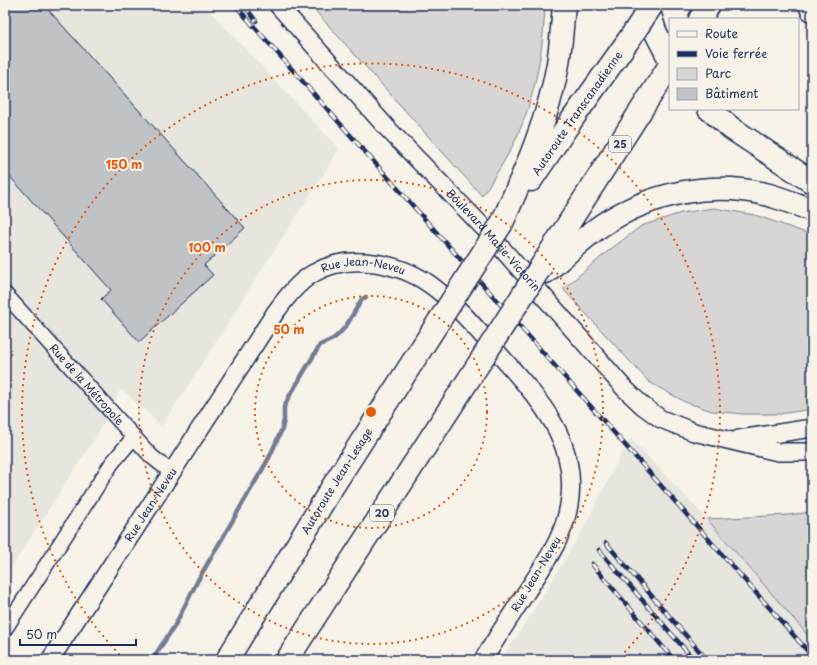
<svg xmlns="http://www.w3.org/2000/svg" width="817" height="665" font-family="'Playpen Sans',sans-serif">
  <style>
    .built { fill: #e6e5de }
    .green { fill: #d7d6d4; stroke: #798299 }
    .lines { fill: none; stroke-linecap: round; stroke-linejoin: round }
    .stream { stroke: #727c95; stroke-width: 4.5 }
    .building { fill: #c0c3c5; stroke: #1b2f5e }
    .minor-casing { stroke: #1b2f5e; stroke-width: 17 }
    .tertiary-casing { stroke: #1b2f5e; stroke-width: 20 }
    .motorway-casing { stroke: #1b2f5e; stroke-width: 25 }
    .minor { stroke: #f7f3e8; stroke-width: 14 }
    .tertiary { stroke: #f7f3e8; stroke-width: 17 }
    .motorway { stroke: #f7f3e8; stroke-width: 22 }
    .rail-casing { stroke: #1b2f5e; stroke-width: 4.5 }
    .rail { stroke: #f7f3e8; stroke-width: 3; stroke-dasharray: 9; stroke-linecap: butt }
    .motorway-bridge-casing { stroke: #1b2f5e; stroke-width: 25; stroke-linecap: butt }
    .motorway-bridge { stroke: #f7f3e8; stroke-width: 22 }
    .ring { fill: none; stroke: #e8590c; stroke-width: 2; stroke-dasharray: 2 4 }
    .labels { text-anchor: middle; stroke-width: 4; stroke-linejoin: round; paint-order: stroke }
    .shield { fill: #f7f3e8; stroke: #5d6a87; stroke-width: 1 }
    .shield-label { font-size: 10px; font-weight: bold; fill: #1b2f5e }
    .street-label { font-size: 11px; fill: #1b2f5e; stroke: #f7f3e8 }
    .centre { fill: #e8590c; stroke: #f7f3e8; stroke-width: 2 }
    .ring-label { font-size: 12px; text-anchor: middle; font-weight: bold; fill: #e8590c; stroke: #f7f3e8; stroke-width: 4; stroke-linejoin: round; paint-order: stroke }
  </style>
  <rect width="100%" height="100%" fill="#f7f3e8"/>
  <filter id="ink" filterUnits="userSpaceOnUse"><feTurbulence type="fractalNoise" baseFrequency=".025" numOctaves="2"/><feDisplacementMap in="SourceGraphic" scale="8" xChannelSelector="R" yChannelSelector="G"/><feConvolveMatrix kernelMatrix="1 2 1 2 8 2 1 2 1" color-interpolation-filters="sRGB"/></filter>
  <g filter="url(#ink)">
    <g class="built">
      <path d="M 5,5 L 204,5 L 339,149 L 162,426 L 121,389 L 95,438 L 5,577 Z"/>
      <path d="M 630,438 L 707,519 L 812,640 L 812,660 L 501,660 L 553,580 L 583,529 Z"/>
    </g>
    <g class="green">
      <path d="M 310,5 L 545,5 C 543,55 534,104 511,149 C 502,165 492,181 482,196 Z"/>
      <path d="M 714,208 L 755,215 L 812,235 L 812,409 L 780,414 L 743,414 L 712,411 L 685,402 L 649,382 L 563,289 L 607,252 L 641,226 L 681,213 Z"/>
      <path d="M 812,512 L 812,640 L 707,519 L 787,515 Z"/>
    </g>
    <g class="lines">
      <path class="stream" d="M 154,660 L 157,652 L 174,627 L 198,580 L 269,458 L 282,429 L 284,420 L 284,407 L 290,395 L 320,345 L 333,339 L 339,334 L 346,326 L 362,299 L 366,297"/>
    </g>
    <path class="building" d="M 5,5 L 44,5 L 245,228 L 204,265 L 213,275 L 139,342 L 101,299 L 111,290 L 5,171 Z"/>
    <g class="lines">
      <g class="minor-casing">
        <g id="minor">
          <path id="s1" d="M 5,294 L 151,456 L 171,472"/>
          <path d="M 5,629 L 112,463 L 134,437"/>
        </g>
      </g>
      <g class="tertiary-casing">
        <g id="tertiary">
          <path id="s2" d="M 278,5 L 387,128 L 483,227 L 624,388 L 643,406 L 661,419 L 694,432 L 778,452 L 812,452"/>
          <path d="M 739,439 L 812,428"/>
          <path id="s3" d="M 50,660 L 275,313 C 286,298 298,282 314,273 C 351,251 405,264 436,289 C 459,307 478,331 498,353 C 535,395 576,436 570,497 C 567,533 546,562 527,591 C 512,614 497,637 483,660"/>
        </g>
      </g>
      <g class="motorway-casing">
        <g id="motorway">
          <path d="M 647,5 L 655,31 L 670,60"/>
          <path d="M 810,5 L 812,10"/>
          <path d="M 700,19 L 709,5"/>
          <path d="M 709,109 L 731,128 L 812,182"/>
          <path id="s4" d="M 531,180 L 571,121 L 630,38"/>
          <path d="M 502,223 C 524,173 547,123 557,69 C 561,48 562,26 564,5"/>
          <path d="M 542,265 L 670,65"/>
          <path d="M 546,272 C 564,256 582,239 602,225 C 651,193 712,180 769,195 C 783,199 798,205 812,210"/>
          <path id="s5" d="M 227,660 L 333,486 L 439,321"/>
          <path d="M 287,660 L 478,365"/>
        </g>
      </g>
      <use href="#minor" class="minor"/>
      <use href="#tertiary" class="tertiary"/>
      <use href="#motorway" class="motorway"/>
      <g class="rail-casing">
        <g id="rail">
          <path d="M 235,5 L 812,656"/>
          <path d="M 244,5 L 256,21"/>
          <path d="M 606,543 L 707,660"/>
          <path d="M 599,550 L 694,660"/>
          <path d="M 592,564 L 674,660"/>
        </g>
      </g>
      <use href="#rail" class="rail"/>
      <g class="motorway-bridge-casing">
        <g id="motorway-bridge">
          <path d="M 630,38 L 652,5"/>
          <path d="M 439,321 L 502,223"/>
          <path d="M 478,365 L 542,265"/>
        </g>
      </g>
      <use href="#motorway-bridge" class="motorway-bridge"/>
    </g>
  </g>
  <g class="ring">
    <circle cx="371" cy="412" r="116"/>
    <circle cx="371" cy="412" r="232"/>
    <path d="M124 659A349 349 0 1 1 618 659"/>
  </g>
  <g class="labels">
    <g class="shield">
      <rect x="609" y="136" width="22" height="16" rx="3"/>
      <rect x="370" y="505" width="24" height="16" rx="3"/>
    </g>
    <g class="shield-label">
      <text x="620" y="148">25</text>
      <text x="382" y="517">20</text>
    </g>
    <g class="street-label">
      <text dy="4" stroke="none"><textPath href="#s4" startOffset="81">Autoroute Transcanadienne</textPath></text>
      <text dy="4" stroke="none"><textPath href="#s2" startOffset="319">Boulevard Marie-Victorin</textPath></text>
      <text dy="4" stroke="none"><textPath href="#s3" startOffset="521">Rue Jean-Neveu</textPath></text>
      <text dy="4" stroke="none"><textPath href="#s1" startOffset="122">Rue de la Métropole</textPath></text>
      <text dy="4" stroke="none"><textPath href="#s5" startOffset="210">Autoroute Jean-Lesage</textPath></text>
      <text dy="4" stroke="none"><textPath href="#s3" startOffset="185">Rue Jean-Neveu</textPath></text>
      <text transform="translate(536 574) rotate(-59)" y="4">Rue Jean-Neveu</text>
    </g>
  </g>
  <circle cx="371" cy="412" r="6" class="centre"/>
  <g class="ring-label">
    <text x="124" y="169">150 m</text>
    <text x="207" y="252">100 m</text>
    <text x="289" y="334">50 m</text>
  </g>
  <rect width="817" height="665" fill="none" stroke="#f7f3e8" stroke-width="20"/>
  <rect x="10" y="10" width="797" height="645" fill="none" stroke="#1b2f5e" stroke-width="1.5" filter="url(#ink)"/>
  <rect x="669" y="18" width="130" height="92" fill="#f7f3e8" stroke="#9fa5b1"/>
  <rect x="677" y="31" width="20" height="6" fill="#f7f3e8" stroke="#9fa5b1"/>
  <text x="705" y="38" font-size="12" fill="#1b2f5e">Route</text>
  <rect x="677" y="51" width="20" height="6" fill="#1b2f5e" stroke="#9fa5b1"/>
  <text x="705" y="58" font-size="12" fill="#1b2f5e">Voie ferrée</text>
  <rect x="677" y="68" width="20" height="12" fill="#d7d6d4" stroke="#9fa5b1"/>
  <text x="705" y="78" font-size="12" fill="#1b2f5e">Parc</text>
  <rect x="677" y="88" width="20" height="12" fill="#c0c3c5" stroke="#9fa5b1"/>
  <text x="705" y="98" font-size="12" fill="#1b2f5e">Bâtiment</text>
  <path d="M20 639v6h116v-6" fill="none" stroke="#1b2f5e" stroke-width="2"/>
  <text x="26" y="639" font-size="12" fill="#1b2f5e" stroke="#f7f3e8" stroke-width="3" paint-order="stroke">50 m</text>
</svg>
